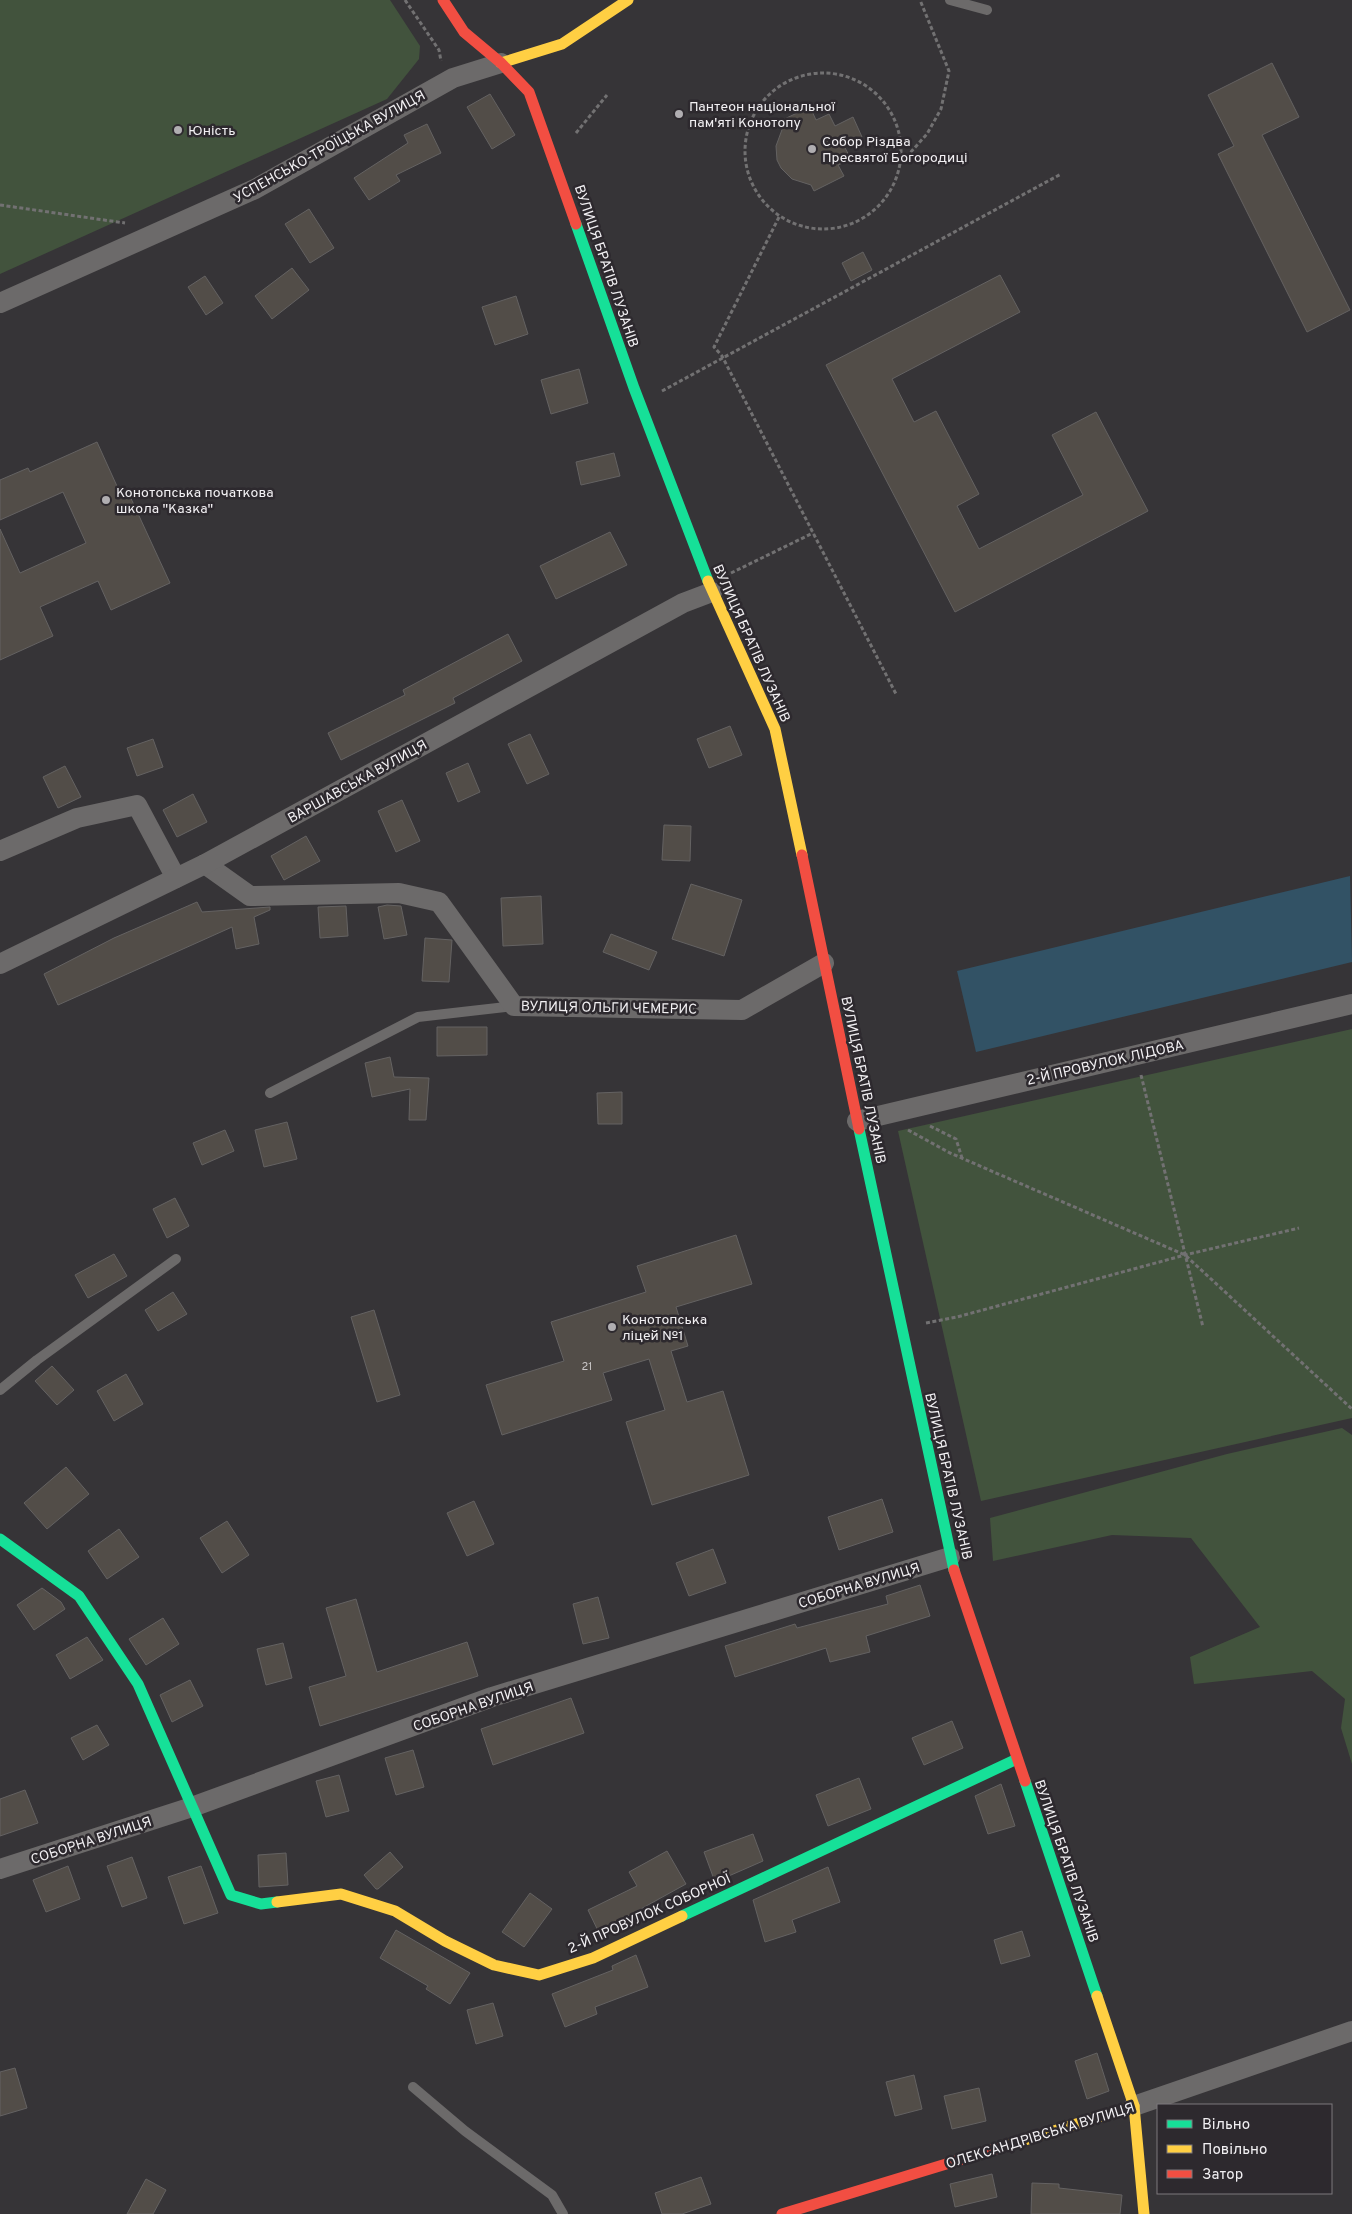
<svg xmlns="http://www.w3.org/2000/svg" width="1352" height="2214" font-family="Overpass,sans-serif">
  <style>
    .green { fill: #42533d }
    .water { fill: #325265 }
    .building { fill: #524d48; stroke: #646262 }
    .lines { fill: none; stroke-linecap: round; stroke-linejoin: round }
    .path { stroke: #727172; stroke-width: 3; stroke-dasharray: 4 2.5; stroke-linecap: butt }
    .lane { stroke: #6c6a6a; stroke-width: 10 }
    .street { stroke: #6c6a6a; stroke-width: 20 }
    .fast { stroke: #16e098; stroke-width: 11 }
    .slow { stroke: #ffcf43; stroke-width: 11 }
    .jam { stroke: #f24e42; stroke-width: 11 }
    .poi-dot { fill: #b0aeb1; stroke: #2d292e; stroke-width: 2 }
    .labels { text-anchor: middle; stroke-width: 5; stroke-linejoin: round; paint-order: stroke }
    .number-label { font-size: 11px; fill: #cac7c8 }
    .poi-label { font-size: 14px; fill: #f2f0f3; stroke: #2d292e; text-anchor: start }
    .street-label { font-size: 14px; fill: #f2f0f3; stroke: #2d292e }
  </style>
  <rect width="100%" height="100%" fill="#363437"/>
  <g class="green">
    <path d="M 0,0 L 390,0 L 420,46 L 419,59 L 387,99 L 0,274 Z"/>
    <path d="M 1352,1029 L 1352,1418 L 981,1501 L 898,1131 Z"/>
    <path d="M 1342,1428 L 1352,1435 L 1352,1764 L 1341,1728 L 1345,1699 L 1312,1671 L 1194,1684 L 1190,1657 L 1260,1627 L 1191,1538 L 1112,1535 L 993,1561 L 990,1518 L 1227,1454 Z"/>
  </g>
  <path class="water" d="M 1350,876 L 1352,962 L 976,1052 L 957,971 Z"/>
  <g class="building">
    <path d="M 1272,63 L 1299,117 L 1262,135 L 1350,310 L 1307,332 L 1218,154 L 1234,146 L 1208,95 Z"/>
    <path d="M 490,94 L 515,135 L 492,149 L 467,107 Z"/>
    <path d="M 810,107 L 816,120 L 829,114 L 835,126 L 853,117 L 862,137 L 844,146 L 851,159 L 838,165 L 844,176 L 814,191 L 811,185 L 792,179 L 781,168 L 777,160 L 776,146 L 783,127 L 780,121 Z"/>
    <path d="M 427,124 L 441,153 L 396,175 L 400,181 L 369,200 L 354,178 L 408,143 L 404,135 Z"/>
    <path d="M 309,209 L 334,248 L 310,263 L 285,224 Z"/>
    <path d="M 863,252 L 872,270 L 851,281 L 842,263 Z"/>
    <path d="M 292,268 L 309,290 L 272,319 L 255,296 Z"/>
    <path d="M 1000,275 L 1020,312 L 892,379 L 914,422 L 936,411 L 979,494 L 957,506 L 979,549 L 1083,495 L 1052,435 L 1096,412 L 1148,511 L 955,612 L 826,365 Z"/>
    <path d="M 205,276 L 223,303 L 206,315 L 188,287 Z"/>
    <path d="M 516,296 L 528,334 L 495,345 L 482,307 Z"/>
    <path d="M 579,369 L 588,403 L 551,414 L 541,380 Z"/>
    <path d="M 97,442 L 121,495 L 128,492 L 170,583 L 111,610 L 98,581 L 40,607 L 53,636 L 0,660 L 0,529 L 20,573 L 86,543 L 63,492 L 0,520 L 0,480 L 28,468 L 30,472 Z"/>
    <path d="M 614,453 L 620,476 L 581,485 L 576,462 Z"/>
    <path d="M 610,532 L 627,565 L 556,599 L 540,566 Z"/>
    <path d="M 508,634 L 522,661 L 453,698 L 455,703 L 341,760 L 328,733 L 405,695 L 403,690 Z"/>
    <path d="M 730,726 L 742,755 L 709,768 L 697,739 Z"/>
    <path d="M 530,734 L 549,774 L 527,784 L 508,744 Z"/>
    <path d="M 153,739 L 163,767 L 137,776 L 127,748 Z"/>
    <path d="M 468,763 L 480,792 L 458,802 L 446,773 Z"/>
    <path d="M 65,766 L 81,797 L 58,808 L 43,777 Z"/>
    <path d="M 193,794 L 207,822 L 177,837 L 163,810 Z"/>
    <path d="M 402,800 L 420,841 L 396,852 L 378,811 Z"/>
    <path d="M 664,825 L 691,826 L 690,861 L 662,860 Z"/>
    <path d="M 306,836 L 320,861 L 284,880 L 271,856 Z"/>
    <path d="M 691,884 L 742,900 L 724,956 L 672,939 Z"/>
    <path d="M 541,896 L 543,944 L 503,946 L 501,898 Z"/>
    <path d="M 197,902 L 202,912 L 270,907 L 270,910 L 254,917 L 259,944 L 236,949 L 232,927 L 58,1005 L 44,974 L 114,938 Z"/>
    <path d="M 387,905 L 401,906 L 407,935 L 384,939 L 378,907 Z"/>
    <path d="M 346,906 L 348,936 L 320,938 L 318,907 Z"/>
    <path d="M 611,934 L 657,952 L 649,970 L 603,952 Z"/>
    <path d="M 425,938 L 452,940 L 449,982 L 422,981 Z"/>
    <path d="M 437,1027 L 487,1027 L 487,1055 L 437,1056 Z"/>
    <path d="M 390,1057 L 394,1077 L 429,1078 L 426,1120 L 409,1120 L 410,1089 L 372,1097 L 365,1063 Z"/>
    <path d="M 622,1092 L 622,1124 L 598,1124 L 597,1093 Z"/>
    <path d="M 287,1122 L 297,1159 L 264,1167 L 255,1130 Z"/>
    <path d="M 225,1130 L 234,1151 L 202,1165 L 193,1143 Z"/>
    <path d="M 175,1198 L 189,1226 L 167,1238 L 153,1209 Z"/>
    <path d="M 736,1235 L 752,1284 L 676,1307 L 688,1346 L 671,1351 L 687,1402 L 723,1391 L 749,1475 L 652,1505 L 626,1422 L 665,1410 L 649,1359 L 603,1373 L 612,1400 L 502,1435 L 486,1385 L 564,1361 L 551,1322 L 646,1292 L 637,1266 Z"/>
    <path d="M 114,1254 L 127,1276 L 88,1298 L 75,1275 Z"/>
    <path d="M 173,1292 L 187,1314 L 158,1331 L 145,1310 Z"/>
    <path d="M 374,1310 L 400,1395 L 377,1402 L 351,1317 Z"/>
    <path d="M 52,1366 L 74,1390 L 57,1405 L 35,1381 Z"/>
    <path d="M 126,1374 L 143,1404 L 114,1421 L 97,1391 Z"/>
    <path d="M 66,1467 L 89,1494 L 47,1529 L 24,1503 Z"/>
    <path d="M 882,1499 L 893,1532 L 839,1550 L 828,1517 Z"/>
    <path d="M 474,1501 L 494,1544 L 467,1556 L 447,1513 Z"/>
    <path d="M 227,1521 L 249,1555 L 222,1573 L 200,1538 Z"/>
    <path d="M 119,1529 L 139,1557 L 107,1579 L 88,1551 Z"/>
    <path d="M 713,1549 L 726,1583 L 689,1596 L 676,1563 Z"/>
    <path d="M 920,1585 L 930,1616 L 866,1636 L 870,1652 L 830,1662 L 826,1648 L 735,1677 L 725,1646 L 795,1624 L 797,1628 L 888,1604 L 886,1596 Z"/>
    <path d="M 42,1588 L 61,1602 L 65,1609 L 34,1630 L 17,1605 Z"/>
    <path d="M 598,1597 L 609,1638 L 583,1644 L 573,1604 Z"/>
    <path d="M 356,1599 L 377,1672 L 467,1642 L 478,1676 L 320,1726 L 309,1687 L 346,1676 L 326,1608 Z"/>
    <path d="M 163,1618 L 179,1644 L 146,1665 L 129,1639 Z"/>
    <path d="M 87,1637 L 103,1660 L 70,1679 L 56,1655 Z"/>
    <path d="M 283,1643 L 292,1678 L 266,1685 L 257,1649 Z"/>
    <path d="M 190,1680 L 203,1706 L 172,1722 L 160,1695 Z"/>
    <path d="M 571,1698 L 584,1733 L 493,1765 L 481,1729 Z"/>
    <path d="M 952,1721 L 963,1748 L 924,1765 L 912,1738 Z"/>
    <path d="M 97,1725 L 109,1745 L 83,1760 L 71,1738 Z"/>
    <path d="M 413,1750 L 424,1787 L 396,1795 L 385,1758 Z"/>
    <path d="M 339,1775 L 349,1811 L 326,1817 L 316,1781 Z"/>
    <path d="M 859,1778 L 871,1809 L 828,1826 L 816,1795 Z"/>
    <path d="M 1001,1784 L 1015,1826 L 988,1834 L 975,1796 Z"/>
    <path d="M 25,1790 L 38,1823 L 0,1836 L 0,1799 Z"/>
    <path d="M 753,1834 L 763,1861 L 715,1882 L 704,1852 Z"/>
    <path d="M 667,1851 L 686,1884 L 628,1916 L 631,1923 L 601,1937 L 588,1910 L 637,1886 L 629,1872 Z"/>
    <path d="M 390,1852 L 403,1867 L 378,1889 L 376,1889 L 364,1875 Z"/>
    <path d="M 286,1853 L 288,1885 L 259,1887 L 258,1855 Z"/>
    <path d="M 132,1857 L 147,1898 L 122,1907 L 107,1866 Z"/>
    <path d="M 68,1866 L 80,1899 L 46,1912 L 33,1880 Z"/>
    <path d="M 201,1866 L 218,1913 L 184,1924 L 168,1877 Z"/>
    <path d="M 828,1867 L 840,1902 L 792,1920 L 796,1932 L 765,1942 L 753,1900 Z"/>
    <path d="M 530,1893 L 552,1909 L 524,1947 L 502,1932 Z"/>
    <path d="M 396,1930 L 470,1973 L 450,2004 L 426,1989 L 428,1986 L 380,1958 Z"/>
    <path d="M 1022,1931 L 1030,1956 L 1001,1964 L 994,1940 Z"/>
    <path d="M 636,1955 L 648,1987 L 595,2007 L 597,2014 L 565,2027 L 552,1994 L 613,1970 L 612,1966 Z"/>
    <path d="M 493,2003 L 503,2036 L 476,2044 L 467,2010 Z"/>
    <path d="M 1097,2053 L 1109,2091 L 1087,2099 L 1075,2061 Z"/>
    <path d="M 15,2068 L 27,2108 L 0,2116 L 0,2072 Z"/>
    <path d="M 914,2075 L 922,2109 L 895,2116 L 886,2082 Z"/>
    <path d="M 979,2088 L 986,2121 L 952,2129 L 944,2096 Z"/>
    <path d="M 992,2174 L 997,2197 L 955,2207 L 950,2184 Z"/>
    <path d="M 701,2177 L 711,2204 L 682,2214 L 662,2214 L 655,2193 Z"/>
    <path d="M 146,2179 L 166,2190 L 153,2214 L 127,2214 Z"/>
    <path d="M 1032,2183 L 1059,2184 L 1059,2188 L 1122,2195 L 1120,2214 L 1031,2214 Z"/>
  </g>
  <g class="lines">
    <g class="path">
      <path d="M 405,0 L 439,50 L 441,61"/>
      <circle cx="823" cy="151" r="78"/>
      <path d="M 576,133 L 607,95"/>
      <path d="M 902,162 L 927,134 L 941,109 L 949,71 L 920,0"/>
      <path d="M 0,205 L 125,223"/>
      <path d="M 779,217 L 714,347 L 722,356 L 896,694"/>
      <path d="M 662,391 L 1061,174"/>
      <path d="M 731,573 L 813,533"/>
      <path d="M 1141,1075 L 1203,1327"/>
      <path d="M 930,1126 L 956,1139 L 962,1158"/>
      <path d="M 908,1130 L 950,1153 L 1185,1255 L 1352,1409"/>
      <path d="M 926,1323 L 957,1317 L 1185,1255 L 1299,1228"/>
    </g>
    <g class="lane">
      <path d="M 950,0 L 987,10"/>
      <path d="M 270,1093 L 418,1017 L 514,1006"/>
      <path d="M 0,1390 L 37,1360 L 176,1259"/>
      <path d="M 413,2087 L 465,2131 L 552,2195 L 563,2214"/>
    </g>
    <g class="street">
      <path d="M 0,303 L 255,189 L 453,78 L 501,63"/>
      <path d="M 0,851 L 77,818 L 137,805 L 176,878"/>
      <path d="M 205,864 L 250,896 L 399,893 L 439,902 L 514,1006 L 742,1010 L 824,963"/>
      <path d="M 0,964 L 205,864 L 683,603 L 712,592"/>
      <path d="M 857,1121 L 1352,1004"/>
      <path d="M 0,1869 L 192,1807 L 492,1697 L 950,1557"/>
      <path d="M 1134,2106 L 1352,2031"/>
    </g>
    <g class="fast">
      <path d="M 576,224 L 634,388 L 708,581"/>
      <path d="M 859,1129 L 954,1570"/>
      <path d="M 0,1539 L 79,1596 L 138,1684 L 231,1895 L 261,1904 L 277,1902"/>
      <path d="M 1025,1781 L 1097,1996"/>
      <path d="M 682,1916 L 1017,1759"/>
    </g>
    <g class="slow">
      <path d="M 501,63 L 562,44 L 628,0"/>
      <path d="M 708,581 L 775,729 L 802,855"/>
      <path d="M 277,1902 L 341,1894 L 395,1911 L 445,1941 L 494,1965 L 539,1975 L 593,1958 L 682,1916"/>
      <path d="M 1097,1996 L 1134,2106 L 1144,2214"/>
      <path d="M 1002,2147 L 1134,2106"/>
    </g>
    <g class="jam">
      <path d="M 443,0 L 464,32 L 501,63 L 529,92 L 576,224"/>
      <path d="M 802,855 L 859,1129"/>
      <path d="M 954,1570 L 1025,1781"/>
      <path d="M 782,2214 L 1002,2147"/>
    </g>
  </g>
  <g class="poi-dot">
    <circle cx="679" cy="114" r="5"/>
    <circle cx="178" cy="130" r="5"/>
    <circle cx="812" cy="149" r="5"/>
    <circle cx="106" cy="500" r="5"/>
    <circle cx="612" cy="1327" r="5"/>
  </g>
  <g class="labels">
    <g class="number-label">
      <text x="587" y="1370">21</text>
    </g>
    <g class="poi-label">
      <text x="689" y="111">Пантеон національної<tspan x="689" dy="16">пам'яті Конотопу</tspan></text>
      <text x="188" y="135">Юність</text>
      <text x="822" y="146">Собор Різдва<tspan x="822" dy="16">Пресвятої Богородиці</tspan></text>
      <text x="116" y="497">Конотопська початкова<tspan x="116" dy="16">школа "Казка"</tspan></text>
      <text x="622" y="1324">Конотопська<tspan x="622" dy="16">ліцей №1</tspan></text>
    </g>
    <g class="street-label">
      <text transform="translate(329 146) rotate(-29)" y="5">УСПЕНСЬКО-ТРОЇЦЬКА ВУЛИЦЯ</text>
      <text transform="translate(607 266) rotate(71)" y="5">ВУЛИЦЯ БРАТІВ ЛУЗАНІВ</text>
      <text transform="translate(752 643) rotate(66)" y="5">ВУЛИЦЯ БРАТІВ ЛУЗАНІВ</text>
      <text transform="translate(357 781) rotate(-29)" y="5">ВАРШАВСЬКА ВУЛИЦЯ</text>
      <text transform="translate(609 1007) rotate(1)" y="5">ВУЛИЦЯ ОЛЬГИ ЧЕМЕРИС</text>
      <text transform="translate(1105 1062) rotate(-13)" y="5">2-Й ПРОВУЛОК ЛІДОВА</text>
      <text transform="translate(864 1080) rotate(78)" y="5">ВУЛИЦЯ БРАТІВ ЛУЗАНІВ</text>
      <text transform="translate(949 1476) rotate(77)" y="5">ВУЛИЦЯ БРАТІВ ЛУЗАНІВ</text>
      <text transform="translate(859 1585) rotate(-17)" y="5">СОБОРНА ВУЛИЦЯ</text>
      <text transform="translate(473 1706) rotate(-19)" y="5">СОБОРНА ВУЛИЦЯ</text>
      <text transform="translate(91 1840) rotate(-18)" y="5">СОБОРНА ВУЛИЦЯ</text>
      <text transform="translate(1067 1861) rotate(71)" y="5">ВУЛИЦЯ БРАТІВ ЛУЗАНІВ</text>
      <text transform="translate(649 1913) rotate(-24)" y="5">2-Й ПРОВУЛОК СОБОРНОЇ</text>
      <text transform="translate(1040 2135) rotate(-17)" y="5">ОЛЕКСАНДРІВСЬКА ВУЛИЦЯ</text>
    </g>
  </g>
  <rect x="1157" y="2104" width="175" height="90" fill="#2d292e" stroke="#7c797d"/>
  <rect x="1167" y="2120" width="25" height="8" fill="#16e098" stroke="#7c797d"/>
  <text x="1202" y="2129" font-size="15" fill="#f2f0f3">Вільно</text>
  <rect x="1167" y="2145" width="25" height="8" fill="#ffcf43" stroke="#7c797d"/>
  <text x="1202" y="2154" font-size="15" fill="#f2f0f3">Повільно</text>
  <rect x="1167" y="2170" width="25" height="8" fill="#f24e42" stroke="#7c797d"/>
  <text x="1202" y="2179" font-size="15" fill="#f2f0f3">Затор</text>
</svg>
